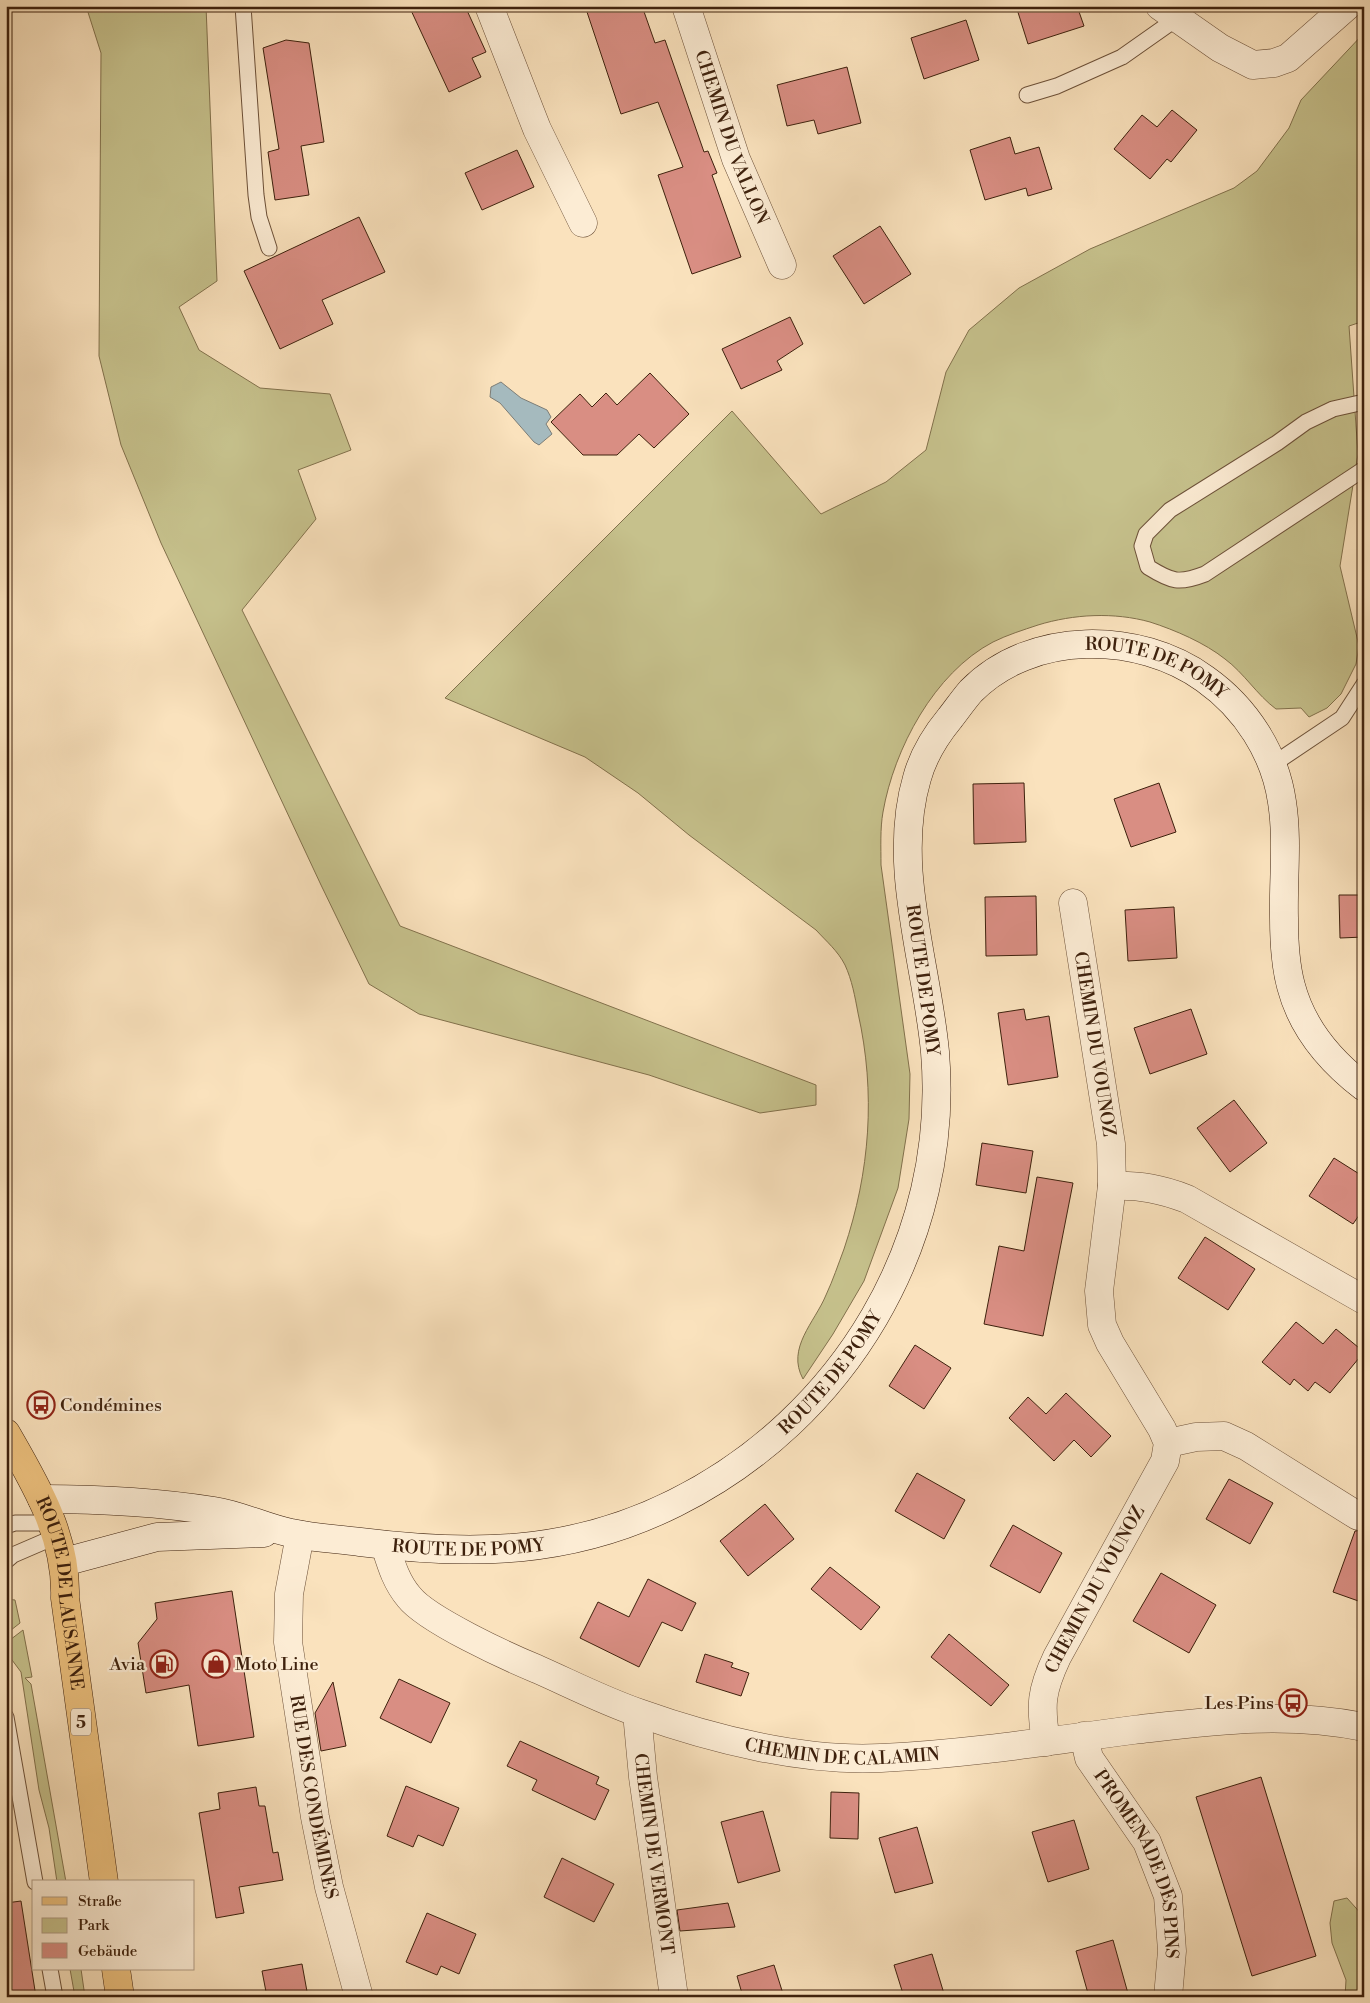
<svg xmlns="http://www.w3.org/2000/svg" width="1370" height="2003" font-family="'Libre Bodoni',serif">
  <style>
    .green { fill: #c6c18c; stroke: #82714c }
    .water { fill: #a5babe; stroke: #7c7d77 }
    .building { fill: #d98e83; stroke: #3e210d }
    .lines { fill: none; stroke-linecap: round; stroke-linejoin: round }
    .lane-casing { stroke: #6d5139; stroke-width: 17 }
    .street-casing { stroke: #6d5139; stroke-width: 29 }
    .secondary-casing { stroke: #3e210d; stroke-width: 29 }
    .primary-casing { stroke: #3e210d; stroke-width: 29 }
    .lane { stroke: #fcecd4; stroke-width: 15 }
    .street { stroke: #fcecd4; stroke-width: 28 }
    .secondary { stroke: #fcecd4; stroke-width: 28 }
    .primary { stroke: #edc17e; stroke-width: 28 }
    .labels { text-anchor: middle; stroke-width: 4.5; stroke-linejoin: round; paint-order: stroke }
    .shield { fill: #fcecd4; stroke: #775e49; stroke-width: 1 }
    .shield-label { font-size: 16px; font-weight: bold; fill: #3e210d }
    .street-label { font-size: 18px; fill: #3e210d; stroke: #fcecd4 }
    .poi-label { font-size: 18px; fill: #3e210d; stroke: #fcecd4; text-anchor: start }
  </style>
  <rect width="100%" height="100%" fill="#fae2bd"/>
  <filter id="stains"><feTurbulence type="fractalNoise" baseFrequency=".004" numOctaves="4"/><feColorMatrix values="0 0 0 0 .2 0 0 0 0 .09 0 0 0 0 .02 0 0 0 .5 -.17"/></filter>
  <radialGradient id="worn" r=".72"><stop offset=".6" stop-color="#630" stop-opacity="0"/><stop offset="1" stop-color="#630" stop-opacity=".3"/></radialGradient>
  <g class="green">
    <path d="M 86,6 L 206,6 L 217,281 L 179,307 L 199,350 L 260,388 L 330,394 L 351,450 L 298,470 L 316,519 L 242,610 L 400,926 L 816,1085 L 816,1105 L 760,1113 L 649,1075 L 419,1014 L 369,984 L 321,885 L 161,543 L 121,445 L 99,356 L 101,53 Z"/>
    <path d="M 1364,33 L 1364,321 L 1349,326 L 1358,454 L 1340,566 L 1359,646 L 1356,664 L 1341,694 L 1327,708 L 1309,717 L 1301,708 L 1276,709 C 1257,695 1244,673 1225,659 C 1205,643 1175,630 1150,622 C 1114,612 1074,614 1038,625 C 1023,630 1007,635 993,642 C 934,673 894,749 883,812 C 880,829 881,847 881,865 L 910,1074 L 909,1119 L 898,1188 L 864,1281 L 833,1334 L 803,1379 C 786,1348 815,1322 826,1295 C 833,1280 838,1265 844,1249 C 870,1172 876,1093 858,1013 C 855,997 852,980 845,965 C 838,951 826,941 816,930 L 689,835 L 638,793 L 585,757 L 445,698 L 732,411 L 821,514 L 886,482 L 926,450 L 946,372 L 969,330 L 1019,288 L 1090,249 L 1234,188 L 1257,171 L 1289,128 L 1301,100 Z"/>
    <path d="M 6,1599 L 15,1600 L 20,1623 L 6,1634 Z"/>
    <path d="M 23,1630 L 32,1677 L 25,1678 L 31,1684 L 66,1882 L 57,1882 L 49,1828 L 39,1790 L 21,1672 L 6,1652 L 6,1643 Z"/>
    <path d="M 1347,1898 L 1364,1917 L 1364,1997 L 1345,1997 L 1346,1980 L 1332,1943 L 1330,1923 L 1334,1901 Z"/>
    <path d="M 70,1969 L 81,1969 L 85,1997 L 75,1997 Z"/>
  </g>
  <path class="water" d="M 501,382 L 521,398 L 547,410 L 551,417 L 546,424 L 552,434 L 539,445 L 534,442 L 500,403 L 490,397 L 491,387 Z"/>
  <g class="building">
    <path d="M 409,6 L 465,6 L 486,52 L 472,58 L 481,77 L 449,92 Z"/>
    <path d="M 585,6 L 642,6 L 655,43 L 665,40 L 704,152 L 708,151 L 717,173 L 712,175 L 741,257 L 692,274 L 658,175 L 683,167 L 658,102 L 621,114 Z"/>
    <path d="M 1016,6 L 1077,6 L 1084,26 L 1028,44 Z"/>
    <path d="M 966,20 L 979,60 L 924,79 L 911,38 Z"/>
    <path d="M 286,40 L 309,43 L 324,142 L 301,146 L 309,195 L 275,200 L 268,152 L 279,149 L 263,48 Z"/>
    <path d="M 847,67 L 861,123 L 818,134 L 814,120 L 787,126 L 777,85 Z"/>
    <path d="M 1172,110 L 1197,130 L 1171,162 L 1167,159 L 1150,179 L 1114,149 L 1142,115 L 1157,127 Z"/>
    <path d="M 1010,137 L 1015,154 L 1039,147 L 1052,189 L 1028,196 L 1026,188 L 985,200 L 970,150 Z"/>
    <path d="M 517,150 L 534,187 L 482,210 L 465,173 Z"/>
    <path d="M 359,217 L 385,272 L 322,300 L 333,324 L 280,349 L 244,271 Z"/>
    <path d="M 880,226 L 911,274 L 864,304 L 833,256 Z"/>
    <path d="M 790,317 L 803,344 L 777,361 L 782,370 L 741,389 L 722,349 Z"/>
    <path d="M 650,373 L 689,414 L 654,448 L 639,434 L 617,455 L 583,455 L 551,422 L 580,394 L 592,407 L 606,393 L 617,405 Z"/>
    <path d="M 1024,783 L 1026,842 L 974,844 L 973,784 Z"/>
    <path d="M 1159,783 L 1176,832 L 1131,847 L 1114,799 Z"/>
    <path d="M 1339,895 L 1364,895 L 1364,937 L 1340,938 Z"/>
    <path d="M 1036,896 L 1037,955 L 986,956 L 985,897 Z"/>
    <path d="M 1174,907 L 1177,958 L 1128,961 L 1125,910 Z"/>
    <path d="M 1024,1009 L 1026,1020 L 1049,1016 L 1058,1077 L 1008,1085 L 998,1013 Z"/>
    <path d="M 1191,1009 L 1207,1054 L 1150,1074 L 1134,1028 Z"/>
    <path d="M 1234,1100 L 1267,1143 L 1230,1172 L 1197,1128 Z"/>
    <path d="M 982,1143 L 1033,1151 L 1026,1193 L 976,1185 Z"/>
    <path d="M 1334,1158 L 1364,1177 L 1364,1208 L 1353,1224 L 1309,1196 Z"/>
    <path d="M 1037,1177 L 1073,1183 L 1043,1336 L 984,1324 L 999,1246 L 1024,1251 Z"/>
    <path d="M 1205,1237 L 1255,1269 L 1228,1310 L 1178,1278 Z"/>
    <path d="M 1296,1322 L 1323,1344 L 1336,1329 L 1364,1352 L 1330,1393 L 1315,1382 L 1308,1391 L 1294,1379 L 1290,1385 L 1262,1362 Z"/>
    <path d="M 915,1345 L 951,1368 L 924,1409 L 889,1386 Z"/>
    <path d="M 1066,1393 L 1111,1436 L 1091,1457 L 1074,1440 L 1054,1461 L 1009,1418 L 1028,1397 L 1046,1414 Z"/>
    <path d="M 917,1473 L 965,1500 L 944,1539 L 895,1511 Z"/>
    <path d="M 1229,1479 L 1273,1503 L 1250,1544 L 1206,1519 Z"/>
    <path d="M 765,1504 L 794,1539 L 748,1576 L 720,1541 Z"/>
    <path d="M 1013,1525 L 1062,1553 L 1040,1593 L 990,1566 Z"/>
    <path d="M 1364,1530 L 1364,1603 L 1333,1592 L 1355,1531 Z"/>
    <path d="M 830,1567 L 880,1607 L 861,1630 L 811,1589 Z"/>
    <path d="M 1161,1573 L 1216,1605 L 1189,1653 L 1133,1621 Z"/>
    <path d="M 648,1579 L 696,1603 L 682,1631 L 662,1622 L 639,1667 L 580,1638 L 598,1602 L 629,1617 Z"/>
    <path d="M 232,1591 L 254,1737 L 198,1746 L 189,1685 L 146,1693 L 138,1643 L 157,1619 L 155,1603 Z"/>
    <path d="M 949,1634 L 1009,1685 L 991,1706 L 931,1657 Z"/>
    <path d="M 705,1654 L 733,1663 L 731,1667 L 749,1673 L 741,1696 L 696,1682 Z"/>
    <path d="M 399,1679 L 450,1703 L 431,1743 L 380,1718 Z"/>
    <path d="M 333,1682 L 346,1746 L 321,1751 L 315,1713 Z"/>
    <path d="M 520,1741 L 599,1777 L 596,1784 L 609,1790 L 595,1820 L 532,1790 L 537,1780 L 507,1766 Z"/>
    <path d="M 1261,1777 L 1316,1956 L 1252,1976 L 1196,1797 Z"/>
    <path d="M 406,1786 L 459,1808 L 443,1846 L 418,1835 L 413,1847 L 387,1836 Z"/>
    <path d="M 256,1787 L 259,1806 L 265,1806 L 273,1853 L 278,1852 L 283,1880 L 239,1887 L 244,1913 L 216,1918 L 199,1813 L 220,1809 L 218,1793 Z"/>
    <path d="M 831,1792 L 859,1793 L 858,1839 L 830,1838 Z"/>
    <path d="M 763,1811 L 780,1871 L 738,1883 L 721,1822 Z"/>
    <path d="M 1074,1820 L 1089,1869 L 1048,1882 L 1032,1832 Z"/>
    <path d="M 917,1827 L 933,1883 L 895,1893 L 879,1838 Z"/>
    <path d="M 562,1858 L 614,1884 L 594,1922 L 544,1897 Z"/>
    <path d="M 21,1901 L 36,1997 L 6,1997 L 6,1903 Z"/>
    <path d="M 728,1903 L 735,1927 L 680,1931 L 677,1910 Z"/>
    <path d="M 427,1913 L 476,1934 L 459,1974 L 441,1966 L 437,1975 L 406,1962 Z"/>
    <path d="M 1113,1940 L 1129,1997 L 1089,1997 L 1076,1951 Z"/>
    <path d="M 932,1954 L 945,1997 L 904,1997 L 894,1965 Z"/>
    <path d="M 302,1964 L 308,1997 L 267,1997 L 262,1971 Z"/>
    <path d="M 774,1965 L 784,1997 L 743,1997 L 737,1976 Z"/>
  </g>
  <g class="lines">
    <g class="lane-casing">
      <g id="lane">
        <path d="M 243,6 L 256,195 L 259,217 L 269,248"/>
        <path d="M 1027,95 L 1057,86 L 1122,57 L 1176,19"/>
        <path d="M 1364,402 L 1333,409 L 1306,422 L 1277,443 L 1170,510 L 1146,534 L 1142,546 L 1148,567 C 1172,582 1179,584 1205,574 L 1364,469"/>
        <path d="M 1272,765 L 1342,718 L 1364,684"/>
        <path d="M 6,1526 L 15,1523 L 52,1523"/>
        <path d="M 6,1561 L 13,1555 L 57,1536"/>
        <path d="M 6,1717 L 35,1882"/>
        <path d="M 50,1969 L 55,1997"/>
      </g>
    </g>
    <g class="street-casing">
      <g id="street">
        <path d="M 489,6 L 537,129 L 583,223"/>
        <path id="s1" d="M 686,6 L 736,159 L 782,265"/>
        <path d="M 1160,6 L 1220,48 L 1253,65 L 1274,63 L 1288,58 L 1347,6"/>
        <path d="M 1112,1186 C 1140,1185 1161,1189 1187,1199 L 1364,1300"/>
        <path d="M 1168,1443 L 1196,1437 L 1224,1436 L 1246,1446 L 1358,1516"/>
        <path id="s2" d="M 300,1535 L 289,1594 L 288,1642 L 315,1817 L 329,1887 L 359,1997"/>
        <path id="s3" d="M 385,1545 C 391,1564 396,1582 409,1597 C 427,1620 508,1657 537,1669 C 571,1684 604,1701 639,1713 C 712,1739 803,1762 881,1758 C 965,1754 1050,1741 1133,1730 C 1213,1721 1283,1711 1364,1727"/>
        <path id="s4" d="M 637,1713 L 643,1777 L 674,1997"/>
        <path id="s5" d="M 1084,1736 L 1089,1758 L 1147,1842 L 1168,1896 L 1172,1951 L 1168,1997"/>
        <path id="s6" d="M 1046,1742 C 1040,1705 1041,1691 1057,1657 L 1165,1461 L 1168,1443 L 1162,1429 L 1110,1343 L 1102,1325 L 1099,1291 L 1112,1186 L 1111,1144 L 1073,903"/>
      </g>
    </g>
    <g class="secondary-casing">
      <g id="secondary">
        <path id="s7" d="M 42,1499 C 100,1499 156,1502 214,1511 C 241,1515 265,1528 291,1533 C 314,1538 337,1539 360,1542 C 472,1556 571,1555 675,1503 C 844,1419 951,1241 935,1052 C 927,963 891,866 917,778 C 923,756 936,735 950,718 C 957,709 964,699 971,691 C 1031,630 1139,631 1205,679 C 1246,708 1275,753 1282,802 C 1288,840 1283,880 1284,918 C 1284,940 1285,964 1291,986 C 1302,1028 1330,1061 1364,1087"/>
        <path d="M 64,1562 L 157,1537 L 264,1533"/>
      </g>
    </g>
    <g class="primary-casing">
      <g id="primary">
        <path id="s8" d="M 6,1433 C 36,1485 67,1536 65,1598 L 104,1882"/>
        <path d="M 116,1969 L 120,1997"/>
      </g>
    </g>
    <use href="#lane" class="lane"/>
    <use href="#street" class="street"/>
    <use href="#secondary" class="secondary"/>
    <use href="#primary" class="primary"/>
  </g>
  <defs>
    <g id="bus-ring" transform="scale(1.4375)"><circle r="9.5" fill="#fcecd4" stroke="#8f2418" stroke-width="1.5"/><path d="M-5-6H5V4H4V6H2V4H-2V6H-4V4H-5ZM-3.5-4V0h7V-4ZM-3.5 1.2v1.5H-2V1.2ZM2 1.2v1.5H3.5V1.2Z" fill="#8f2418"/></g>
    <g id="fuel-ring" transform="scale(1.4375)"><circle r="9.5" fill="#fcecd4" stroke="#8f2418" stroke-width="1.5"/><path d="M-5.5-6h7V0h2V4h1.3V-2.5L3-4.5l.8-.8L6-3V5H2.5V1h-1V6h-7ZM-4.2-4.7v3.2H.2V-4.7Z" fill="#8f2418"/></g>
    <g id="shop-ring" transform="scale(1.4375)"><circle r="9.5" fill="#fcecd4" stroke="#8f2418" stroke-width="1.5"/><path d="M-5-2.5h2.3a2.7 3.5 0 0 1 5.4 0H5L5.5 6h-11ZM-1.5-2.5h3a1.5 2.3 0 0 0-3 0Z" fill="#8f2418"/></g>
  </defs>
  <g fill-rule="evenodd">
    <use href="#bus-ring" x="41" y="1405"/>
    <use href="#fuel-ring" x="164" y="1664"/>
    <use href="#shop-ring" x="216" y="1664"/>
    <use href="#bus-ring" x="1293" y="1703"/>
  </g>
  <g class="labels">
    <rect class="shield" x="71" y="1708.5" width="20" height="27" rx="4"/>
    <g class="shield-label">
      <text x="81" y="1728">5</text>
    </g>
    <g class="street-label">
      <text dy="6" stroke="none"><textPath href="#s1" startOffset="139">CHEMIN DU VALLON</textPath></text>
      <text dy="6" stroke="none"><textPath href="#s7" startOffset="1780">ROUTE DE POMY</textPath></text>
      <text transform="translate(923 980) rotate(82)" y="6">ROUTE DE POMY</text>
      <text transform="translate(1095 1044) rotate(81)" y="6">CHEMIN DU VOUNOZ</text>
      <text dy="6" stroke="none"><textPath href="#s7" startOffset="850">ROUTE DE POMY</textPath></text>
      <text dy="6" stroke="none"><textPath href="#s7" startOffset="431">ROUTE DE POMY</textPath></text>
      <text dy="6" stroke="none"><textPath href="#s6" startOffset="165">CHEMIN DU VOUNOZ</textPath></text>
      <text dy="6" stroke="none"><textPath href="#s8" startOffset="172">ROUTE DE LAUSANNE</textPath></text>
      <text dy="6" stroke="none"><textPath href="#s3" startOffset="525">CHEMIN DE CALAMIN</textPath></text>
      <text dy="6" stroke="none"><textPath href="#s2" startOffset="265">RUE DES CONDÉMINES</textPath></text>
      <text dy="6" stroke="none"><textPath href="#s4" startOffset="142">CHEMIN DE VERMONT</textPath></text>
      <text dy="6" stroke="none"><textPath href="#s5" startOffset="142">PROMENADE DES PINS</textPath></text>
    </g>
    <g class="poi-label">
      <text x="60" y="1411">Condémines</text>
      <text x="145" y="1670" text-anchor="end">Avia</text>
      <text x="235" y="1670">Moto Line</text>
      <text x="1274" y="1709" text-anchor="end">Les Pins</text>
    </g>
  </g>
  <rect width="1370" height="2003" fill="none" stroke="#fae2bd" stroke-width="25"/>
  <rect x="8" y="8" width="1355" height="1988" fill="none" stroke="#3e210d" stroke-width="2.5"/>
  <rect x="12" y="12" width="1345" height="1978" fill="none" stroke="#3e210d"/>
  <rect x="32" y="1880" width="162" height="90" fill="#fcecd4" stroke="#b09b84"/>
  <rect x="42" y="1897" width="25" height="8" fill="#edc17e" stroke="#b09b84"/>
  <text x="78" y="1906" font-size="15" fill="#3e210d">Straße</text>
  <rect x="42" y="1918" width="25" height="15" fill="#c6c18c" stroke="#b09b84"/>
  <text x="78" y="1930" font-size="15" fill="#3e210d">Park</text>
  <rect x="42" y="1943" width="25" height="15" fill="#d98e83" stroke="#b09b84"/>
  <text x="78" y="1956" font-size="15" fill="#3e210d">Gebäude</text>
  <rect width="100%" height="100%" filter="url(#stains)"/>
  <rect width="100%" height="100%" fill="url(#worn)"/>
</svg>
